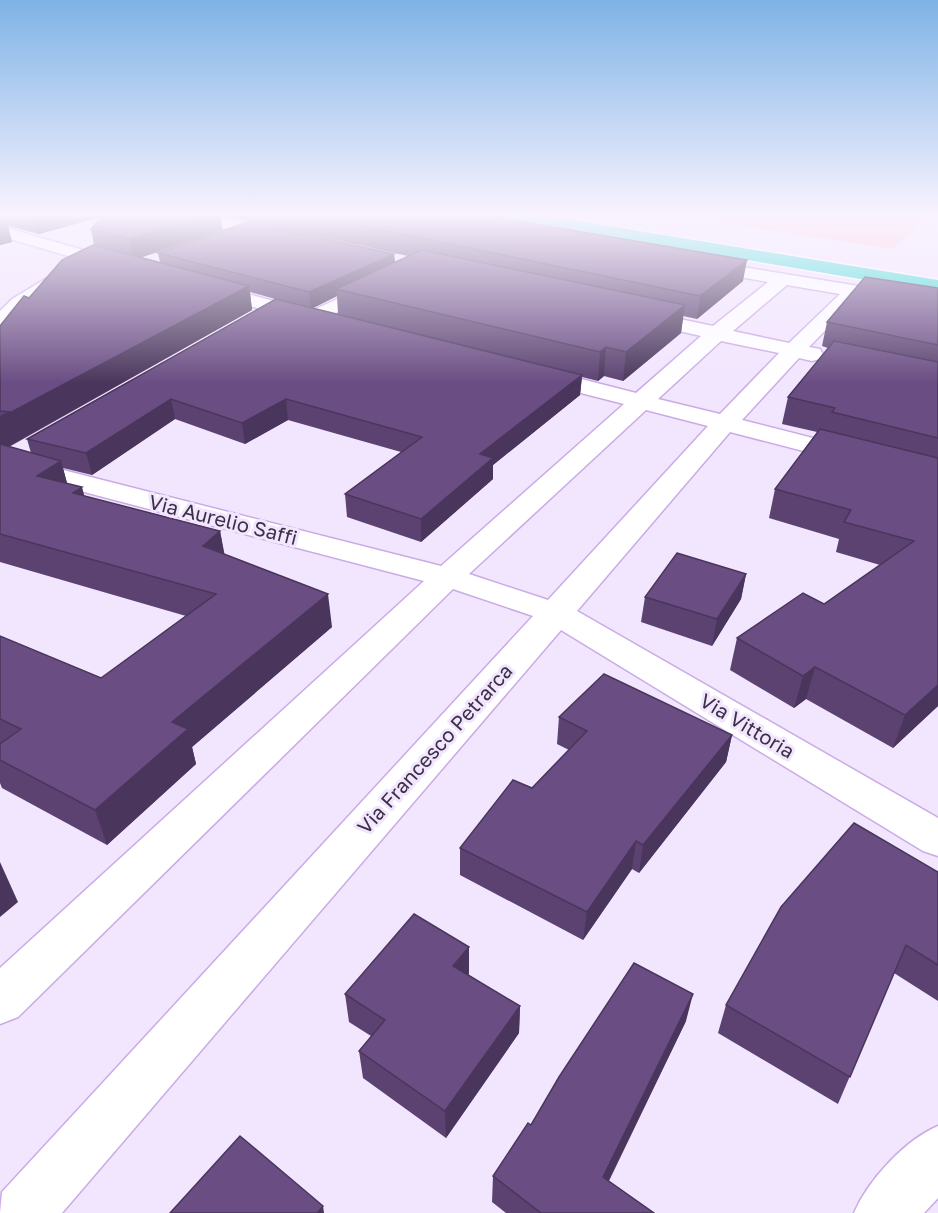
<svg xmlns="http://www.w3.org/2000/svg" width="938" height="1213" font-family="'Golos Text',sans-serif">
  <style>
    .green { fill: #ffc6cf }
    .lines { fill: none; stroke-linecap: round; stroke-linejoin: round }
    .street-casing { stroke: #caabe6; stroke-width: 3 }
    .highway-casing { stroke: #fff; stroke-width: 3 }
    .street { fill: #fff; fill-rule: evenodd }
    .highway { fill: #38dcd1; fill-rule: evenodd }
    .wall { fill: #5b4271; fill-rule: evenodd }
    .shaded-wall { fill: #4a365c }
    .building { fill: #6a4d83; stroke: #4a365c; stroke-width: 1.5 }
    .labels { text-anchor: middle; stroke-width: 6; stroke-linejoin: round; paint-order: stroke }
    .street-label { font-size: 20px; fill: #3c3047; stroke: #f2e5fe }
  </style>
  <rect width="100%" height="100%" fill="#f2e5fe"/>
  <path class="green" d="M 731,213 L 931,213 L 893,249 L 715,222 Z"/>
  <g class="lines">
    <g class="street-casing">
      <g id="street">
        <path d="M 170,213 L 200,213 L 285,233 L 287,237 L 279,242 L 172,216 Z"/>
        <path d="M 0,226 L 125,262 L 128,266 L 119,271 L 0,236 Z"/>
        <path d="M 700,260 L 938,299 L 938,311 L 858,297 L 809,347 L 820,349 L 823,354 L 820,359 L 812,361 L 799,358 L 742,420 L 938,470 L 938,486 L 730,432 L 577,611 L 938,818 L 938,856 L 923,851 L 561,630 L 62,1213 L 0,1213 L 2,1192 L 533,616 L 453,589 L 18,1017 L 0,1024 L 0,968 L 424,581 L 0,470 L 0,454 L 441,566 L 624,404 L 530,380 L 527,375 L 530,370 L 538,368 L 636,393 L 701,336 L 630,320 L 627,316 L 630,312 L 637,310 L 713,326 L 768,282 L 694,269 L 691,265 ZM 787,285 L 840,294 L 789,343 L 733,331 ZM 721,341 L 779,353 L 720,414 L 658,399 ZM 646,410 L 708,426 L 548,600 L 469,574 Z"/>
        <path d="M 70,264 L 79,269 L 76,273 L 26,307 L 7,326 L 0,328 L 0,311 L 12,299 Z"/>
        <path d="M 377,281 L 386,287 L 384,291 L 314,323 L 200,293 L 197,289 L 207,283 L 311,311 Z"/>
        <path d="M 938,1126 L 938,1198 L 924,1213 L 854,1213 C 868,1180 905,1140 938,1126 Z"/>
      </g>
    </g>
    <g class="highway-casing">
      <path id="highway" d="M 490,213 L 530,213 L 938,280 L 938,292 L 498,218 Z"/>
    </g>
    <use href="#street" class="street"/>
    <use href="#highway" class="highway"/>
  </g>
  <g class="wall">
    <path d="M 0,213 L 504,213 L 504,219 L 743,281 L 697,319 L 683,316 L 681,333 L 623,381 L 604,376 L 598,381 L 582,377 L 580,395 L 493,465 L 493,479 L 421,542 L 347,517 L 345,494 L 401,452 L 288,420 L 245,444 L 175,419 L 92,475 L 63,468 L 67,484 L 85,496 L 220,531 L 224,554 L 332,627 L 192,747 L 196,764 L 107,845 L 2,788 L 0,783 L 0,636 L 101,678 L 186,616 L 0,562 L 0,326 L 29,298 L 94,245 L 91,229 L 101,217 L 39,234 L 8,226 L 12,242 L 0,245 ZM 220,215 L 408,256 L 395,262 L 394,254 L 158,253 L 160,262 L 141,257 ZM 250,292 L 275,299 L 27,439 L 31,453 L 9,447 L 252,310 ZM 337,296 L 338,314 L 313,308 Z"/>
    <path d="M 938,288 L 938,706 L 893,748 L 806,699 L 794,708 L 730,670 L 737,638 L 824,604 L 880,565 L 836,552 L 839,539 L 769,518 L 775,489 L 817,432 L 782,424 L 788,397 L 828,348 L 822,346 L 827,322 Z"/>
    <path d="M 746,574 L 741,599 L 712,646 L 641,622 L 645,597 Z"/>
    <path d="M 559,717 L 732,735 L 726,762 L 639,873 L 632,869 L 583,940 L 460,875 L 460,848 L 532,788 L 569,750 L 557,744 Z"/>
    <path d="M 938,872 L 938,1001 L 894,973 L 838,1104 L 718,1033 L 726,1005 Z"/>
    <path d="M 469,947 L 468,975 L 520,1006 L 519,1033 L 446,1138 L 363,1078 L 359,1051 L 371,1036 L 349,1022 L 345,994 Z"/>
    <path d="M 686,1021 L 609,1181 L 654,1213 L 506,1213 L 492,1202 L 493,1176 L 531,1125 Z"/>
  </g>
  <g class="shaded-wall">
    <path d="M 40,213 L 115,213 L 39,234 L 34,215 Z"/>
    <path d="M 212,213 L 220,213 L 223,230 L 134,260 L 130,239 Z"/>
    <path d="M 476,213 L 504,213 L 504,221 L 475,214 Z"/>
    <path d="M 7,222 L 12,242 L 0,245 L 0,224 Z"/>
    <path d="M 394,254 L 395,269 L 336,289 L 337,296 L 311,309 L 309,292 Z"/>
    <path d="M 747,260 L 743,281 L 697,319 L 700,296 Z"/>
    <path d="M 249,286 L 252,310 L 0,451 L 0,418 Z"/>
    <path d="M 685,305 L 681,333 L 623,381 L 626,352 Z"/>
    <path d="M 606,347 L 604,376 L 598,381 L 600,352 Z"/>
    <path d="M 582,375 L 580,395 L 493,465 L 493,479 L 421,542 L 421,519 L 480,454 Z"/>
    <path d="M 171,399 L 175,419 L 92,475 L 86,453 Z"/>
    <path d="M 286,399 L 288,420 L 245,444 L 242,423 Z"/>
    <path d="M 61,461 L 69,490 L 37,476 Z"/>
    <path d="M 82,487 L 90,517 L 73,493 Z"/>
    <path d="M 220,531 L 226,562 L 203,546 Z"/>
    <path d="M 746,574 L 741,599 L 712,646 L 717,619 Z"/>
    <path d="M 328,594 L 332,627 L 192,747 L 196,764 L 107,845 L 95,810 L 172,722 Z"/>
    <path d="M 815,667 L 806,699 L 794,708 L 803,676 Z"/>
    <path d="M 938,685 L 938,706 L 893,748 L 905,715 Z"/>
    <path d="M 732,735 L 726,762 L 639,873 L 643,845 Z"/>
    <path d="M 636,841 L 632,869 L 583,940 L 587,912 Z"/>
    <path d="M 0,862 L 18,902 L 0,917 Z"/>
    <path d="M 469,947 L 469,974 L 454,994 L 453,966 Z"/>
    <path d="M 693,994 L 686,1021 L 598,1202 L 603,1177 Z"/>
    <path d="M 520,1006 L 519,1033 L 446,1138 L 445,1111 Z"/>
    <path d="M 323,1206 L 324,1213 L 317,1213 Z"/>
  </g>
  <g class="building">
    <path d="M 105,213 L 212,213 L 130,239 L 91,229 Z"/>
    <path d="M 301,213 L 476,213 L 475,214 L 747,260 L 700,296 Z"/>
    <path d="M 0,220 L 7,222 L 0,224 Z"/>
    <path d="M 248,222 L 394,254 L 309,292 L 158,253 Z"/>
    <path d="M 93,245 L 249,286 L 0,418 L 0,417 L 10,412 L 0,411 L 0,326 L 24,296 L 29,298 L 62,260 Z"/>
    <path d="M 422,250 L 685,305 L 626,352 L 606,347 L 600,352 L 336,289 Z"/>
    <path d="M 865,277 L 938,288 L 938,345 L 827,322 Z"/>
    <path d="M 276,299 L 582,375 L 480,454 L 493,458 L 421,519 L 345,494 L 422,437 L 286,399 L 242,423 L 171,399 L 86,453 L 27,439 Z"/>
    <path d="M 834,341 L 938,362 L 938,438 L 832,412 L 835,408 L 788,397 Z"/>
    <path d="M 820,429 L 938,458 L 938,685 L 905,715 L 815,667 L 803,676 L 737,638 L 803,593 L 824,604 L 914,541 L 844,522 L 851,510 L 775,489 Z"/>
    <path d="M 0,444 L 61,461 L 37,476 L 82,487 L 73,493 L 220,531 L 203,546 L 328,594 L 172,722 L 188,729 L 95,810 L 0,760 L 0,744 L 21,729 L 0,719 L 0,636 L 101,678 L 216,594 L 0,534 Z"/>
    <path d="M 677,553 L 746,574 L 717,619 L 645,597 Z"/>
    <path d="M 604,674 L 732,735 L 643,845 L 636,841 L 587,912 L 460,848 L 513,780 L 532,788 L 587,731 L 559,717 Z"/>
    <path d="M 854,823 L 938,872 L 938,965 L 906,945 L 850,1077 L 726,1005 L 781,907 Z"/>
    <path d="M 414,914 L 469,947 L 453,966 L 520,1006 L 445,1111 L 359,1051 L 385,1020 L 345,994 Z"/>
    <path d="M 634,963 L 693,994 L 603,1177 L 654,1213 L 541,1213 L 493,1176 L 528,1123 L 531,1125 L 559,1077 Z"/>
    <path d="M 240,1136 L 323,1206 L 317,1213 L 170,1213 Z"/>
  </g>
  <linearGradient id="sky" x2="0" y2="1"><stop stop-color="#7eb3e6"/><stop offset="0.56" stop-color="#f9f3ff"/><stop offset="1" stop-color="#f9f3ff" stop-opacity="0"/></linearGradient>
  <rect width="938" height="383" fill="url(#sky)"/>
  <g class="labels">
    <g class="street-label">
      <text transform="translate(223 520) rotate(14)" y="7">Via Aurelio Saffi</text>
      <text transform="translate(747 726) rotate(31)" y="7">Via Vittoria</text>
      <text transform="translate(435 749) rotate(-48)" y="7">Via Francesco Petrarca</text>
    </g>
  </g>
</svg>
